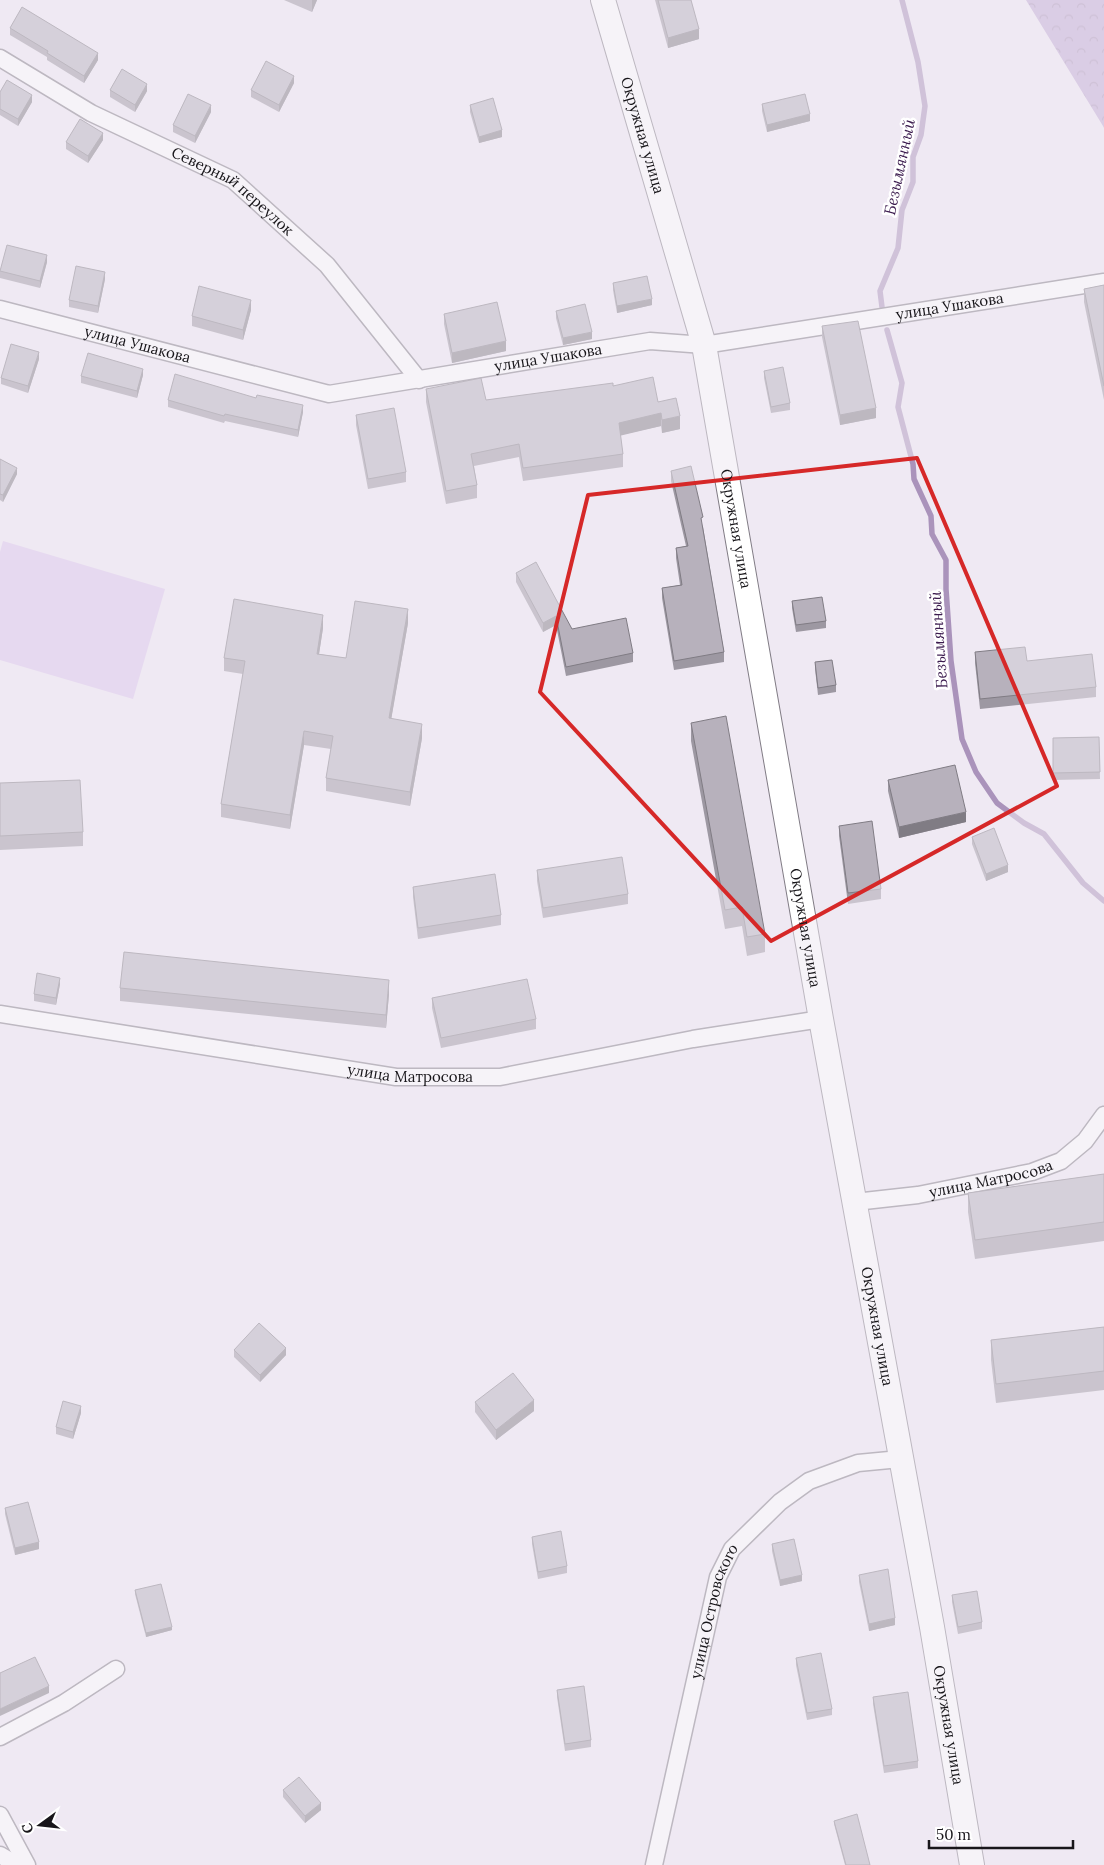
<svg xmlns="http://www.w3.org/2000/svg" width="1104" height="1865" font-family="Lora,serif">
  <style>
    .forest { fill: url(#forest-crowns) }
    .garden { fill: #dcc5ed }
    .lines { fill: none; stroke-linecap: round; stroke-linejoin: round }
    .stream { stroke: #aa93bb; stroke-width: 5.5 }
    .minor-casing { stroke: #817c85; stroke-width: 19 }
    .secondary-casing { stroke: #817c85; stroke-width: 26 }
    .minor { stroke: #fff; stroke-width: 16 }
    .secondary { stroke: #fff; stroke-width: 24 }
    .wall { fill: #9d98a2 }
    .shaded-wall { fill: #807c84 }
    .building { fill: #b7b1bc; stroke: #807c84 }
    .marked { fill: none; stroke: #d62828; stroke-width: 4; stroke-linejoin: round }
    .labels { text-anchor: middle; stroke-width: 5; stroke-linejoin: round; paint-order: stroke }
    .street-label { font-size: 15px; fill: #18161a; stroke: #fff }
    .water-label { font-size: 16px; font-style: italic; fill: #3b1b4e; stroke: #fff }
  </style>
  <defs>
    <pattern id="forest-crowns" width="20" height="18" patternUnits="userSpaceOnUse" patternTransform="scale(1.25)"><rect width="20" height="18" fill="#c2aad4"/><path d="M2 6a3 3 0 1 1 6 0M12 15a3 3 0 1 1 6 0" fill="none" stroke="#a692b5"/></pattern>
  </defs>
  <rect width="100%" height="100%" fill="#efe9f3"/>
  <path class="forest" d="M 1026,0 L 1104,0 L 1104,128 L 1103,126 Z"/>
  <path class="garden" d="M 3,541 L 165,589 L 133,699 L 0,660 L 0,552 Z"/>
  <g class="lines">
    <g class="stream">
      <path d="M 882,307 L 880,291 L 898,248 L 902,210 L 913,182 L 913,157 L 921,135 L 925,106 L 918,62 L 902,0"/>
      <path d="M 887,330 L 902,383 L 898,407 L 913,464 L 914,479 L 931,516 L 932,534 L 946,560 L 946,589 L 951,661 L 962,739 L 976,772 L 997,803 L 1024,823 L 1044,834 L 1083,883 L 1104,901"/>
    </g>
    <g class="minor-casing">
      <g id="minor">
        <path id="s1" d="M 0,58 L 91,113 L 233,180 L 327,265 L 419,380"/>
        <path id="s2" d="M 0,309 L 329,394 L 650,341 L 704,345 L 1104,282"/>
        <path id="s3" d="M 0,1014 L 396,1077 L 500,1077 L 693,1039 L 821,1019"/>
        <path id="s4" d="M 855,1202 L 918,1195 L 1032,1172 L 1061,1161 L 1085,1141 L 1104,1115"/>
        <path d="M 0,1737 L 64,1703 L 116,1669"/>
        <path d="M 0,1815 L 27,1865"/>
        <path d="M 0,1855 L 17,1865"/>
        <path id="s5" d="M 654,1865 L 718,1577 L 732,1549 L 780,1502 L 809,1481 L 858,1463 L 900,1459"/>
      </g>
    </g>
    <g class="secondary-casing">
      <g id="secondary">
        <path id="s6" d="M 603,0 L 704,345 L 821,1019 L 932,1627 L 972,1865"/>
      </g>
    </g>
    <use href="#minor" class="minor"/>
    <use href="#secondary" class="secondary"/>
  </g>
  <g class="wall">
    <path d="M 284,0 L 317,0 L 312,12 Z"/>
    <path d="M 655,0 L 691,0 L 699,39 L 668,48 Z"/>
    <path d="M 10,28 L 98,60 L 84,83 L 47,60 L 47,57 L 10,35 Z"/>
    <path d="M 294,83 L 279,112 L 251,97 L 251,90 Z"/>
    <path d="M 110,90 L 147,91 L 135,112 L 110,97 Z"/>
    <path d="M 0,92 L 32,102 L 18,126 L 0,115 Z"/>
    <path d="M 762,104 L 810,121 L 767,132 L 762,111 Z"/>
    <path d="M 470,105 L 502,137 L 479,143 L 470,112 Z"/>
    <path d="M 211,112 L 195,143 L 173,132 L 173,125 Z"/>
    <path d="M 103,140 L 88,163 L 66,149 L 66,142 Z"/>
    <path d="M 47,262 L 40,288 L 0,278 L 0,271 Z"/>
    <path d="M 105,279 L 98,313 L 69,307 L 69,300 Z"/>
    <path d="M 613,283 L 652,305 L 617,313 L 613,290 Z"/>
    <path d="M 1104,285 L 1104,400 L 1084,302 L 1084,289 Z"/>
    <path d="M 251,310 L 243,340 L 192,326 L 192,316 Z"/>
    <path d="M 556,311 L 592,339 L 563,345 L 556,318 Z"/>
    <path d="M 444,314 L 506,351 L 452,363 L 444,324 Z"/>
    <path d="M 822,326 L 876,418 L 840,425 L 822,337 Z"/>
    <path d="M 39,359 L 28,393 L 1,384 L 1,378 Z"/>
    <path d="M 764,371 L 790,403 L 790,410 L 771,413 L 764,378 Z"/>
    <path d="M 143,375 L 137,398 L 81,383 L 81,376 Z"/>
    <path d="M 613,386 L 658,402 L 680,429 L 662,433 L 661,426 L 620,435 L 623,454 L 623,467 L 523,481 L 519,457 L 474,466 L 477,485 L 477,498 L 446,504 L 426,402 L 426,389 L 486,400 Z"/>
    <path d="M 168,400 L 303,412 L 298,437 L 225,421 L 224,423 L 168,407 Z"/>
    <path d="M 356,415 L 406,472 L 406,482 L 368,489 L 356,425 Z"/>
    <path d="M 0,459 L 17,474 L 3,502 L 0,500 Z"/>
    <path d="M 671,471 L 703,527 L 724,652 L 724,662 L 674,670 L 662,598 L 662,588 L 680,585 L 676,558 L 676,548 L 686,546 L 671,481 Z"/>
    <path d="M 516,573 L 572,629 L 633,653 L 633,662 L 566,676 L 556,625 L 543,632 L 516,582 Z"/>
    <path d="M 792,601 L 826,621 L 826,628 L 796,632 L 792,608 Z"/>
    <path d="M 408,623 L 391,719 L 422,738 L 410,806 L 326,791 L 326,778 L 331,749 L 304,745 L 290,829 L 221,817 L 221,804 L 243,674 L 224,671 L 224,658 L 323,628 L 319,654 L 346,658 Z"/>
    <path d="M 975,652 L 1027,661 L 1096,687 L 1096,697 L 980,709 L 975,663 Z"/>
    <path d="M 815,662 L 836,685 L 836,692 L 818,695 L 815,669 Z"/>
    <path d="M 691,723 L 765,934 L 765,952 L 747,956 L 742,926 L 725,929 L 691,741 Z"/>
    <path d="M 1099,737 L 1100,779 L 1053,780 L 1053,738 Z"/>
    <path d="M 888,780 L 966,822 L 899,838 L 888,791 Z"/>
    <path d="M 0,783 L 83,832 L 83,846 L 0,850 Z"/>
    <path d="M 839,826 L 881,889 L 881,899 L 848,904 L 839,836 Z"/>
    <path d="M 972,837 L 1008,872 L 986,881 L 972,844 Z"/>
    <path d="M 537,870 L 628,894 L 628,904 L 543,918 L 537,881 Z"/>
    <path d="M 413,887 L 501,915 L 501,925 L 418,939 L 413,897 Z"/>
    <path d="M 60,984 L 56,1005 L 34,1001 L 34,994 Z"/>
    <path d="M 120,988 L 389,994 L 386,1028 L 120,1001 Z"/>
    <path d="M 432,998 L 536,1019 L 536,1029 L 441,1048 L 432,1008 Z"/>
    <path d="M 1104,1174 L 1104,1241 L 975,1259 L 968,1212 L 968,1193 Z"/>
    <path d="M 1104,1327 L 1104,1390 L 996,1403 L 991,1360 L 991,1340 Z"/>
    <path d="M 234,1350 L 286,1355 L 260,1382 L 234,1357 Z"/>
    <path d="M 475,1402 L 534,1411 L 496,1440 L 475,1412 Z"/>
    <path d="M 81,1413 L 73,1439 L 56,1434 L 56,1427 Z"/>
    <path d="M 5,1508 L 39,1549 L 15,1555 L 5,1514 Z"/>
    <path d="M 532,1537 L 567,1566 L 567,1573 L 538,1579 L 532,1544 Z"/>
    <path d="M 772,1544 L 802,1581 L 780,1586 L 772,1551 Z"/>
    <path d="M 859,1575 L 895,1625 L 869,1631 L 859,1582 Z"/>
    <path d="M 135,1590 L 172,1630 L 146,1637 L 135,1594 Z"/>
    <path d="M 952,1595 L 982,1622 L 982,1629 L 958,1634 L 952,1602 Z"/>
    <path d="M 796,1658 L 832,1709 L 832,1715 L 807,1720 L 796,1665 Z"/>
    <path d="M 557,1690 L 591,1740 L 591,1747 L 565,1751 L 557,1697 Z"/>
    <path d="M 873,1697 L 918,1761 L 918,1768 L 884,1773 L 873,1704 Z"/>
    <path d="M 283,1790 L 321,1810 L 305,1823 L 283,1797 Z"/>
    <path d="M 834,1821 L 870,1865 L 845,1865 L 834,1824 Z"/>
  </g>
  <g class="shaded-wall">
    <path d="M 312,0 L 317,0 L 312,12 Z"/>
    <path d="M 699,29 L 699,39 L 668,48 L 668,38 Z"/>
    <path d="M 98,53 L 98,60 L 84,83 L 84,76 Z"/>
    <path d="M 294,76 L 294,83 L 279,112 L 279,105 Z"/>
    <path d="M 147,84 L 147,91 L 135,112 L 135,105 Z"/>
    <path d="M 32,95 L 32,102 L 18,126 L 18,119 Z"/>
    <path d="M 211,105 L 211,112 L 195,143 L 195,136 Z"/>
    <path d="M 810,114 L 810,121 L 767,132 L 767,125 Z"/>
    <path d="M 502,130 L 502,137 L 479,143 L 479,137 Z"/>
    <path d="M 103,133 L 103,140 L 88,163 L 88,156 Z"/>
    <path d="M 47,255 L 47,262 L 40,288 L 40,281 Z"/>
    <path d="M 105,272 L 105,279 L 98,313 L 98,306 Z"/>
    <path d="M 652,299 L 652,305 L 617,313 L 617,306 Z"/>
    <path d="M 251,300 L 251,310 L 243,340 L 243,330 Z"/>
    <path d="M 592,332 L 592,339 L 563,345 L 563,338 Z"/>
    <path d="M 506,341 L 506,351 L 452,363 L 452,353 Z"/>
    <path d="M 39,352 L 39,359 L 28,393 L 28,386 Z"/>
    <path d="M 143,369 L 143,375 L 137,398 L 137,391 Z"/>
    <path d="M 303,405 L 303,412 L 298,437 L 298,430 Z"/>
    <path d="M 876,408 L 876,418 L 840,425 L 840,415 Z"/>
    <path d="M 661,413 L 661,426 L 619,436 L 619,423 Z"/>
    <path d="M 680,416 L 680,429 L 662,433 L 662,420 Z"/>
    <path d="M 17,468 L 17,474 L 3,502 L 3,495 Z"/>
    <path d="M 408,609 L 408,623 L 389,732 L 389,718 Z"/>
    <path d="M 323,615 L 323,628 L 317,667 L 317,654 Z"/>
    <path d="M 556,616 L 556,625 L 543,632 L 543,623 Z"/>
    <path d="M 422,724 L 422,738 L 410,806 L 410,792 Z"/>
    <path d="M 304,731 L 304,745 L 290,829 L 290,815 Z"/>
    <path d="M 966,812 L 966,822 L 899,838 L 899,827 Z"/>
    <path d="M 1008,865 L 1008,872 L 986,881 L 986,874 Z"/>
    <path d="M 60,978 L 60,984 L 56,1005 L 56,998 Z"/>
    <path d="M 389,980 L 389,994 L 386,1028 L 386,1015 Z"/>
    <path d="M 286,1348 L 286,1355 L 260,1382 L 260,1375 Z"/>
    <path d="M 534,1400 L 534,1411 L 496,1440 L 496,1430 Z"/>
    <path d="M 81,1406 L 81,1413 L 73,1439 L 73,1432 Z"/>
    <path d="M 39,1542 L 39,1549 L 15,1555 L 15,1548 Z"/>
    <path d="M 802,1575 L 802,1581 L 780,1586 L 780,1580 Z"/>
    <path d="M 895,1618 L 895,1625 L 869,1631 L 869,1624 Z"/>
    <path d="M 172,1627 L 172,1630 L 146,1637 L 146,1633 Z"/>
    <path d="M 49,1686 L 49,1693 L 0,1716 L 0,1709 Z"/>
    <path d="M 321,1803 L 321,1810 L 305,1823 L 305,1816 Z"/>
  </g>
  <g class="building">
    <path d="M 658,0 L 691,0 L 699,29 L 668,38 Z"/>
    <path d="M 22,7 L 98,53 L 84,76 L 47,53 L 48,51 L 10,28 Z"/>
    <path d="M 266,61 L 294,76 L 279,105 L 251,90 Z"/>
    <path d="M 122,69 L 147,84 L 135,105 L 110,90 Z"/>
    <path d="M 7,80 L 32,95 L 18,119 L 0,109 L 0,92 Z"/>
    <path d="M 188,94 L 211,105 L 195,136 L 173,125 Z"/>
    <path d="M 805,94 L 810,114 L 767,125 L 762,104 Z"/>
    <path d="M 493,98 L 502,130 L 479,137 L 470,105 Z"/>
    <path d="M 80,119 L 103,133 L 88,156 L 66,142 Z"/>
    <path d="M 7,245 L 47,255 L 40,281 L 0,271 Z"/>
    <path d="M 76,266 L 105,272 L 98,306 L 69,300 Z"/>
    <path d="M 647,276 L 652,299 L 617,306 L 613,283 Z"/>
    <path d="M 1104,285 L 1104,386 L 1084,289 Z"/>
    <path d="M 199,286 L 251,300 L 243,330 L 192,316 Z"/>
    <path d="M 497,302 L 506,341 L 452,353 L 444,314 Z"/>
    <path d="M 585,304 L 592,332 L 563,338 L 556,311 Z"/>
    <path d="M 858,321 L 876,408 L 840,415 L 822,326 Z"/>
    <path d="M 11,344 L 39,352 L 28,386 L 1,378 Z"/>
    <path d="M 88,353 L 143,369 L 137,391 L 81,376 Z"/>
    <path d="M 783,367 L 790,403 L 771,407 L 764,371 Z"/>
    <path d="M 175,374 L 256,398 L 257,395 L 303,405 L 298,430 L 225,414 L 224,416 L 168,400 Z"/>
    <path d="M 653,377 L 658,402 L 676,398 L 680,416 L 662,420 L 661,413 L 619,423 L 623,454 L 523,468 L 519,444 L 471,454 L 477,485 L 446,491 L 426,389 L 481,378 L 486,400 L 613,383 L 613,386 Z"/>
    <path d="M 394,408 L 406,472 L 368,479 L 356,415 Z"/>
    <path d="M 0,459 L 17,468 L 3,495 L 0,494 Z"/>
    <path d="M 691,466 L 703,517 L 701,518 L 724,652 L 674,661 L 662,588 L 682,585 L 676,548 L 688,546 L 671,471 Z"/>
    <path d="M 536,562 L 572,629 L 626,618 L 633,653 L 566,667 L 556,616 L 543,623 L 516,573 Z"/>
    <path d="M 822,597 L 826,621 L 796,625 L 792,601 Z"/>
    <path d="M 234,599 L 323,615 L 317,654 L 346,658 L 355,601 L 408,609 L 389,718 L 422,724 L 410,792 L 326,778 L 333,736 L 304,731 L 290,815 L 221,804 L 245,661 L 224,658 Z"/>
    <path d="M 1025,647 L 1027,661 L 1092,654 L 1096,687 L 980,699 L 975,652 Z"/>
    <path d="M 832,660 L 836,685 L 818,688 L 815,662 Z"/>
    <path d="M 726,716 L 765,934 L 747,937 L 742,907 L 725,910 L 691,723 Z"/>
    <path d="M 1099,737 L 1100,772 L 1053,773 L 1053,738 Z"/>
    <path d="M 955,765 L 966,812 L 899,827 L 888,780 Z"/>
    <path d="M 80,780 L 83,832 L 0,836 L 0,783 Z"/>
    <path d="M 872,821 L 881,889 L 848,893 L 839,826 Z"/>
    <path d="M 994,828 L 1008,865 L 986,874 L 972,837 Z"/>
    <path d="M 622,857 L 628,894 L 543,908 L 537,870 Z"/>
    <path d="M 495,874 L 501,915 L 418,928 L 413,887 Z"/>
    <path d="M 124,952 L 389,980 L 386,1015 L 120,988 Z"/>
    <path d="M 37,973 L 60,978 L 56,998 L 34,994 Z"/>
    <path d="M 527,979 L 536,1019 L 441,1038 L 432,998 Z"/>
    <path d="M 1104,1174 L 1104,1222 L 975,1240 L 968,1193 Z"/>
    <path d="M 259,1323 L 286,1348 L 260,1375 L 234,1350 Z"/>
    <path d="M 1104,1327 L 1104,1371 L 996,1384 L 991,1340 Z"/>
    <path d="M 513,1373 L 534,1400 L 496,1430 L 475,1402 Z"/>
    <path d="M 63,1401 L 81,1406 L 73,1432 L 56,1427 Z"/>
    <path d="M 28,1502 L 39,1542 L 15,1548 L 5,1508 Z"/>
    <path d="M 561,1531 L 567,1566 L 538,1572 L 532,1537 Z"/>
    <path d="M 794,1539 L 802,1575 L 780,1580 L 772,1544 Z"/>
    <path d="M 888,1569 L 895,1618 L 869,1624 L 859,1575 Z"/>
    <path d="M 161,1584 L 172,1627 L 146,1633 L 135,1590 Z"/>
    <path d="M 977,1591 L 982,1622 L 958,1627 L 952,1595 Z"/>
    <path d="M 821,1653 L 832,1709 L 807,1713 L 796,1658 Z"/>
    <path d="M 35,1657 L 49,1686 L 0,1709 L 0,1673 Z"/>
    <path d="M 584,1686 L 591,1740 L 565,1744 L 557,1690 Z"/>
    <path d="M 908,1692 L 918,1761 L 884,1766 L 873,1697 Z"/>
    <path d="M 299,1777 L 321,1803 L 305,1816 L 283,1790 Z"/>
    <path d="M 857,1814 L 870,1865 L 846,1865 L 834,1821 Z"/>
  </g>
  <path d="M0 0H1104V1865H0ZM 917,458 L 1057,786 L 771,941 L 540,692 L 588,495 Z" fill="#efe9f3" fill-opacity=".55" fill-rule="evenodd"/>
  <path class="marked" d="M 917,458 L 1057,786 L 771,941 L 540,692 L 588,495 Z"/>
  <g class="labels">
    <g class="street-label">
      <text dy="5" stroke="none"><textPath href="#s6" startOffset="141">Окружная улица</textPath></text>
      <text dy="5" stroke="none"><textPath href="#s1" startOffset="269">Северный переулок</textPath></text>
      <text dy="5" stroke="none"><textPath href="#s2" startOffset="968">улица Ушакова</textPath></text>
      <text dy="5" stroke="none"><textPath href="#s2" startOffset="142">улица Ушакова</textPath></text>
      <text dy="5" stroke="none"><textPath href="#s2" startOffset="562">улица Ушакова</textPath></text>
      <text dy="5" stroke="none"><textPath href="#s6" startOffset="546">Окружная улица</textPath></text>
      <text dy="5" stroke="none"><textPath href="#s6" startOffset="951">Окружная улица</textPath></text>
      <text dy="5" stroke="none"><textPath href="#s3" startOffset="415">улица Матросова</textPath></text>
      <text dy="5" stroke="none"><textPath href="#s4" startOffset="138">улица Матросова</textPath></text>
      <text dy="5" stroke="none"><textPath href="#s6" startOffset="1356">Окружная улица</textPath></text>
      <text dy="5" stroke="none"><textPath href="#s5" startOffset="261">улица Островского</textPath></text>
      <text dy="5" stroke="none"><textPath href="#s6" startOffset="1761">Окружная улица</textPath></text>
    </g>
    <g class="water-label">
      <text transform="translate(899 167) rotate(-78)" y="6">Безымянный</text>
      <text transform="translate(938 640) rotate(-94)" y="6">Безымянный</text>
    </g>
  </g>
  <g transform="translate(40 1825) rotate(255)" stroke="#ffffff" stroke-width="4" paint-order="stroke">
  <path d="M0-4L9 19L0 12L-9 19Z" fill="#18161a"/>
  <text y="-8" font-size="14" font-weight="bold" text-anchor="middle" fill="#18161a">С</text>
  </g>
  <path d="M929 1840v8h144v-8" fill="none" stroke="#18161a" stroke-width="2.5"/>
  <text x="936" y="1840" font-size="15" fill="#18161a" stroke="#ffffff" stroke-width="4" paint-order="stroke">50 m</text>
</svg>
